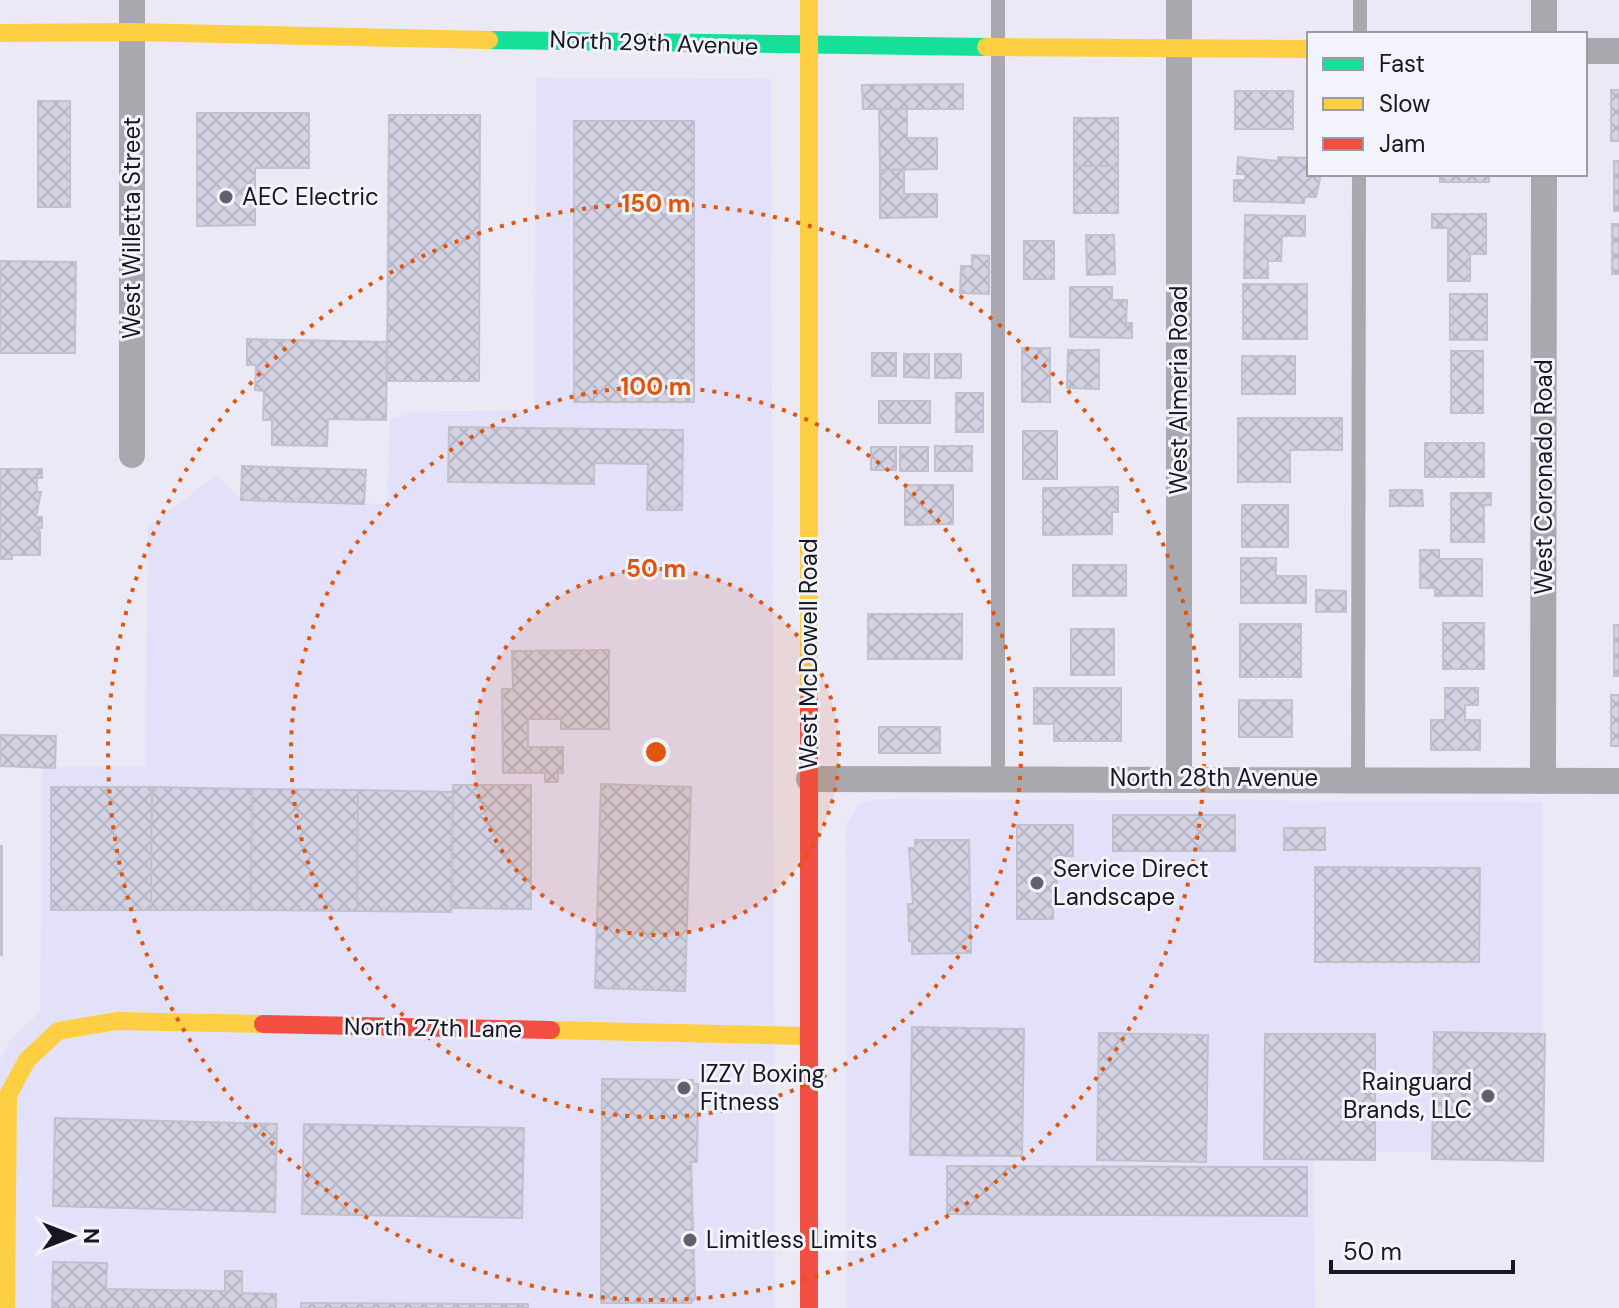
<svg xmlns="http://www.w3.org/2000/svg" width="1619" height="1308" font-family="'DM Sans',sans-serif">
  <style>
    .built { fill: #e2e1f9 }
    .building { fill: url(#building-cross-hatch); stroke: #c1c0cc; stroke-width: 2 }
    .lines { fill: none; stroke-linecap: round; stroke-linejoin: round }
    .lane { stroke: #a9a8af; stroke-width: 14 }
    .street { stroke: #a9a8af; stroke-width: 26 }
    .fast { stroke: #16e098; stroke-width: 18 }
    .slow { stroke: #ffcf43; stroke-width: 18 }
    .jam { stroke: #f24e42; stroke-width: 18 }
    .ring { fill: none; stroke: #de560d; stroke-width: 4; stroke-dasharray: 4 8 }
    .poi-dot { fill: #61606c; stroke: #f3f3fb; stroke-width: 3 }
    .labels { text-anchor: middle; stroke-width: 6; stroke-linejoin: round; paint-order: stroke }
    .street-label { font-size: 24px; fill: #171723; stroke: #f3f3fb }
    .poi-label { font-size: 24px; fill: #171723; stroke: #f3f3fb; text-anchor: start }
    .centre { fill: #de560d; stroke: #f3f3fb; stroke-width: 4 }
    .ring-label { font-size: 24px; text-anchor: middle; font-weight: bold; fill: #de560d; stroke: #f3f3fb; stroke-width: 6; stroke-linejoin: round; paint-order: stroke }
  </style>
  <defs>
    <pattern id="building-cross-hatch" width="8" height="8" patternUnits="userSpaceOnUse" patternTransform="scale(2)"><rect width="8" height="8" fill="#d3d2e3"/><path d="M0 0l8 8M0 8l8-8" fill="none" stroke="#b4b4c2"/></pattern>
  </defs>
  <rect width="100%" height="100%" fill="#eae9f5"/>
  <g class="built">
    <path d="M 536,78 L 771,79 L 775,1308 L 0,1308 L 0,1061 L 10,1040 L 40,1012 L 42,767 L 145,767 L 148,527 L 216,475 L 241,500 L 387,504 L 390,420 L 413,412 L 535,410 Z"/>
    <path d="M 877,799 L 1543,802 L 1542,1152 L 1313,1152 L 1315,1308 L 847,1308 L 846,825 L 858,805 Z"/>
  </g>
  <g class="building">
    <path d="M 963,84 L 963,109 L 863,109 L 862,85 Z"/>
    <rect x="1611" y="90" width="8" height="51"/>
    <rect x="1235" y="91" width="58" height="38"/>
    <rect x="38" y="101" width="32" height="106"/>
    <path d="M 879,109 L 907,109 L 907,138 L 937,138 L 937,169 L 880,170 Z"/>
    <path d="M 197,113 L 309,113 L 309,168 L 255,168 L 255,225 L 197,226 Z"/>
    <path d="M 389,115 L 480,115 L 479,381 L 387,381 Z"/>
    <rect x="1074" y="118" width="44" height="48"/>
    <rect x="574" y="121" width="120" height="281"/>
    <path d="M 1238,157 L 1278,161 L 1278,157 L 1309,158 L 1309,174 L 1321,174 L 1316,197 L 1305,197 L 1304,203 L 1234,201 L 1234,180 L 1245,180 L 1245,174 L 1237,174 Z"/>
    <rect x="1614" y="161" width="5" height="50"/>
    <rect x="1074" y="166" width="44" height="47"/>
    <path d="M 880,170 L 904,170 L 904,194 L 937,194 L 937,217 L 880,218 Z"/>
    <rect x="1440" y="174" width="49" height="8"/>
    <path d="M 1432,214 L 1486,214 L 1486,254 L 1470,254 L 1470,281 L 1448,281 L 1448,228 L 1432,228 Z"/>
    <path d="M 1245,215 L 1305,216 L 1305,236 L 1282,236 L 1281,261 L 1268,261 L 1268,278 L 1244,278 Z"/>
    <rect x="1612" y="224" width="7" height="50"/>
    <path d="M 1086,235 L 1114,235 L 1115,274 L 1087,275 Z"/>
    <rect x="1024" y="241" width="30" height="38"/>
    <path d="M 972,255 L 989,256 L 989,294 L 960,293 L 961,266 L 972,266 Z"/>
    <path d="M 0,261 L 76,262 L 75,353 L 0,353 Z"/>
    <rect x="1243" y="284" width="64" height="55"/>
    <path d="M 1070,287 L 1112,287 L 1112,300 L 1127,300 L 1126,323 L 1132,323 L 1132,338 L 1070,337 Z"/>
    <rect x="1450" y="294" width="37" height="46"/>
    <path d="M 247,339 L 387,342 L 386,420 L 328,419 L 327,446 L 272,445 L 272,420 L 263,420 L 264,391 L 255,390 L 256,365 L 247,365 Z"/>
    <rect x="1022" y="348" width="28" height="54"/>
    <path d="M 1068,350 L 1099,350 L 1099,389 L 1067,388 Z"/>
    <rect x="1451" y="351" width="32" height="62"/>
    <rect x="872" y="353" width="24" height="23"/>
    <path d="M 904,354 L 929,354 L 929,378 L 904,377 Z"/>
    <rect x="935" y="354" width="26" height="24"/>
    <rect x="1242" y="356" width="53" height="38"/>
    <rect x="956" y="393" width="27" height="39"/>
    <rect x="879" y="401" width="51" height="22"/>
    <path d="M 1238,418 L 1342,418 L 1342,450 L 1290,450 L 1290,482 L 1238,482 Z"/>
    <path d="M 449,427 L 683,430 L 682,510 L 647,510 L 648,464 L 594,463 L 594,484 L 448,482 Z"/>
    <rect x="1023" y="431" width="34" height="48"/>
    <rect x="1425" y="443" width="59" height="34"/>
    <rect x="935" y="446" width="37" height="25"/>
    <rect x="871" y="447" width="25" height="23"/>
    <rect x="900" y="447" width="28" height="24"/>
    <path d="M 242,466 L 366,470 L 364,504 L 241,500 Z"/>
    <path d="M 0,469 L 42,469 L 42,478 L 37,478 L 37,492 L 41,492 L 36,517 L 42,517 L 42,528 L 37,528 L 40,532 L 40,555 L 12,555 L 12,559 L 0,559 Z"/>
    <path d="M 905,485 L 953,485 L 953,524 L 905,525 Z"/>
    <path d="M 1118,487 L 1118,512 L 1112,512 L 1112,534 L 1043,535 L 1043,488 Z"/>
    <path d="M 1390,490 L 1422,490 L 1423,506 L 1390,506 Z"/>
    <path d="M 1451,493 L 1491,493 L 1491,505 L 1484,505 L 1484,542 L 1451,542 Z"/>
    <rect x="1242" y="505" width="46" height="42"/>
    <path d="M 1420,550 L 1439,550 L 1439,559 L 1482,559 L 1482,596 L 1435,596 L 1435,588 L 1420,588 Z"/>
    <path d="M 1241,558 L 1276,558 L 1276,576 L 1306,576 L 1306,603 L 1241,603 Z"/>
    <rect x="1073" y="565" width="53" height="31"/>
    <path d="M 1316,590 L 1346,591 L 1346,612 L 1316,612 Z"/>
    <rect x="868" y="614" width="94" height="45"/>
    <rect x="1443" y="623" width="41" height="46"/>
    <rect x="1240" y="624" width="61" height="53"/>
    <rect x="1614" y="625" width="5" height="51"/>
    <rect x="1071" y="629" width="43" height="46"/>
    <path d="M 609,650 L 609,729 L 561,729 L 561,719 L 528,719 L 528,747 L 563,747 L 563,773 L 558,773 L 558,782 L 545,782 L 545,773 L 503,773 L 502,689 L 513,689 L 512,651 Z"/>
    <path d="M 1034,688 L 1121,688 L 1121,741 L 1054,741 L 1054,724 L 1034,724 Z"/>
    <path d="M 1445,688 L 1478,688 L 1478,705 L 1465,705 L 1465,720 L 1480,720 L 1480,750 L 1431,750 L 1431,720 L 1445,720 Z"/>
    <rect x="1611" y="695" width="8" height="51"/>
    <rect x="1239" y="700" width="53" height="37"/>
    <rect x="879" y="727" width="61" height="26"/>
    <path d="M 0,735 L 56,736 L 55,768 L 0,766 Z"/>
    <path d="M 601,784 L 691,787 L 685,991 L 595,988 Z"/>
    <path d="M 453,785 L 531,785 L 531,909 L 451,908 Z"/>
    <path d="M 51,787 L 152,787 L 151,910 L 51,910 Z"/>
    <path d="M 152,787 L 252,789 L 251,910 L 151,910 Z"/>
    <path d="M 252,789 L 358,790 L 357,911 L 251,910 Z"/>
    <path d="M 358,790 L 453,792 L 451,912 L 357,911 Z"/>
    <rect x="1113" y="815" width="122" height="36"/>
    <path d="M 1017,825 L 1073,825 L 1073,856 L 1055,856 L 1058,903 L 1053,903 L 1053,919 L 1017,919 Z"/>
    <rect x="1284" y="828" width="41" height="22"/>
    <path d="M 915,840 L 969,840 L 971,953 L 912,954 L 912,941 L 909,941 L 908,904 L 913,904 L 909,848 L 915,848 Z"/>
    <rect x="0" y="846" width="2" height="109"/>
    <path d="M 1315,867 L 1480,868 L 1479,962 L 1315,962 Z"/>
    <path d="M 912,1027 L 1024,1029 L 1022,1156 L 910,1155 Z"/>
    <path d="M 1434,1032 L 1545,1034 L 1543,1161 L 1432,1159 Z"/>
    <path d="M 1099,1033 L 1208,1035 L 1206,1162 L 1097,1160 Z"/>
    <path d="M 1265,1034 L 1375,1034 L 1375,1160 L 1264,1159 Z"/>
    <path d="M 602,1079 L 693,1080 L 693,1084 L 698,1084 L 697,1162 L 691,1162 L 695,1298 L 691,1303 L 601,1303 Z"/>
    <path d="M 55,1118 L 277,1124 L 275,1212 L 53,1206 Z"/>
    <path d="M 304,1124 L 524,1128 L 522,1218 L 302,1214 Z"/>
    <path d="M 947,1166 L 1307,1167 L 1307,1216 L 947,1214 Z"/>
    <path d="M 53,1262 L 107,1263 L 106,1289 L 225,1291 L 225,1271 L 242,1271 L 242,1293 L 276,1294 L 276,1308 L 52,1308 Z"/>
    <path d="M 301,1303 L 528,1304 L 528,1308 L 301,1308 Z"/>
  </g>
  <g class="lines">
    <g class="lane">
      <path d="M 998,0 L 998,778"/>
      <path d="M 1360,34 L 1360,0"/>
      <path d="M 1358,779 L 1359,174"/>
    </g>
    <g class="street">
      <path d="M 132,0 L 132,455"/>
      <path d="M 1544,0 L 1544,34"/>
      <path d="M 1585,51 L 1619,51"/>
      <path d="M 809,779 L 1619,781"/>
      <path d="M 1179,779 L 1179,0"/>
      <path d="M 1543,781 L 1544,174"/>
    </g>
    <path class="fast" d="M 489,40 L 986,47"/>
    <g class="slow">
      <path d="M 809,0 L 809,700"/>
      <path d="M 0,33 L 132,32 L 489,40"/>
      <path d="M 986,47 L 1309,49"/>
      <path d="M 551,1030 L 809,1036"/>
      <path d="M 6,1308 L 8,1095 L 27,1060 L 58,1031 L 117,1021 L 263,1024"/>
    </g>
    <g class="jam">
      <path d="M 809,700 L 809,1308"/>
      <path d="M 263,1024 L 551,1030"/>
    </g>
  </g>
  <circle cx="656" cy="752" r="183" fill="#de560d" fill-opacity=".12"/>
  <g class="ring">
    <circle cx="656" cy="752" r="183"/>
    <circle cx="656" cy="752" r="365"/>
    <circle cx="656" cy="752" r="548"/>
  </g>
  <g class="poi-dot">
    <circle cx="226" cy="197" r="8"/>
    <circle cx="1037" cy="883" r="8"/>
    <circle cx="684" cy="1088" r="8"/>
    <circle cx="1488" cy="1096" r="8"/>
    <circle cx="690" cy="1240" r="8"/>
  </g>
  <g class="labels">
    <g class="street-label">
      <text transform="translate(654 43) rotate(2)" y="8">North 29th Avenue</text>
      <text transform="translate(132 228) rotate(-90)" y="8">West Willetta Street</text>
      <text transform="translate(1179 390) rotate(-90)" y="8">West Almeria Road</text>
      <text transform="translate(1544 477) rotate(-90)" y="8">West Coronado Road</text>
      <text transform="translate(809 654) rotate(-90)" y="8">West McDowell Road</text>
      <text x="1214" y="786">North 28th Avenue</text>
      <text transform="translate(433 1028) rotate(1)" y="8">North 27th Lane</text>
    </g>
    <g class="poi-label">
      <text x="242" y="205">AEC Electric</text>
      <text x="1053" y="877">Service Direct<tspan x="1053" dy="28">Landscape</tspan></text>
      <text x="700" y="1082">IZZY Boxing<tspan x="700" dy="28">Fitness</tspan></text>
      <text x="1472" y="1090" text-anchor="end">Rainguard<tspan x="1472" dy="28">Brands, LLC</tspan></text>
      <text x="706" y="1248">Limitless Limits</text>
    </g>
  </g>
  <circle cx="656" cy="752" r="12" class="centre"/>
  <g class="ring-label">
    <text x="656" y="212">150 m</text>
    <text x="656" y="395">100 m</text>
    <text x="656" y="577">50 m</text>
  </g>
  <rect x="1307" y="32" width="280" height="144" fill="#f3f3fb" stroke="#9b9ba5" stroke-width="2"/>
  <rect x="1323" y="58" width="40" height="12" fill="#16e098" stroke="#9b9ba5" stroke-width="2"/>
  <text x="1379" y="72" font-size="24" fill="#171723">Fast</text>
  <rect x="1323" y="98" width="40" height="12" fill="#ffcf43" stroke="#9b9ba5" stroke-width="2"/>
  <text x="1379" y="112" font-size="24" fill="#171723">Slow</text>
  <rect x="1323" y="138" width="40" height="12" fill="#f24e42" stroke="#9b9ba5" stroke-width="2"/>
  <text x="1379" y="152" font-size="24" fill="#171723">Jam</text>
  <g transform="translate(72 1236) rotate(90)" stroke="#f3f3fb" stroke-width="6" paint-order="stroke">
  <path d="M0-6L14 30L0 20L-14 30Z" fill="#171723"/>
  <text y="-12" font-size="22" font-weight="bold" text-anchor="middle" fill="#171723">N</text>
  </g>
  <path d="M1331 1260v12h182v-12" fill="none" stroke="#171723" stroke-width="4"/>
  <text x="1343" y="1260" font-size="24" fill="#171723" stroke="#f3f3fb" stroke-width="6" paint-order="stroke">50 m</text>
</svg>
